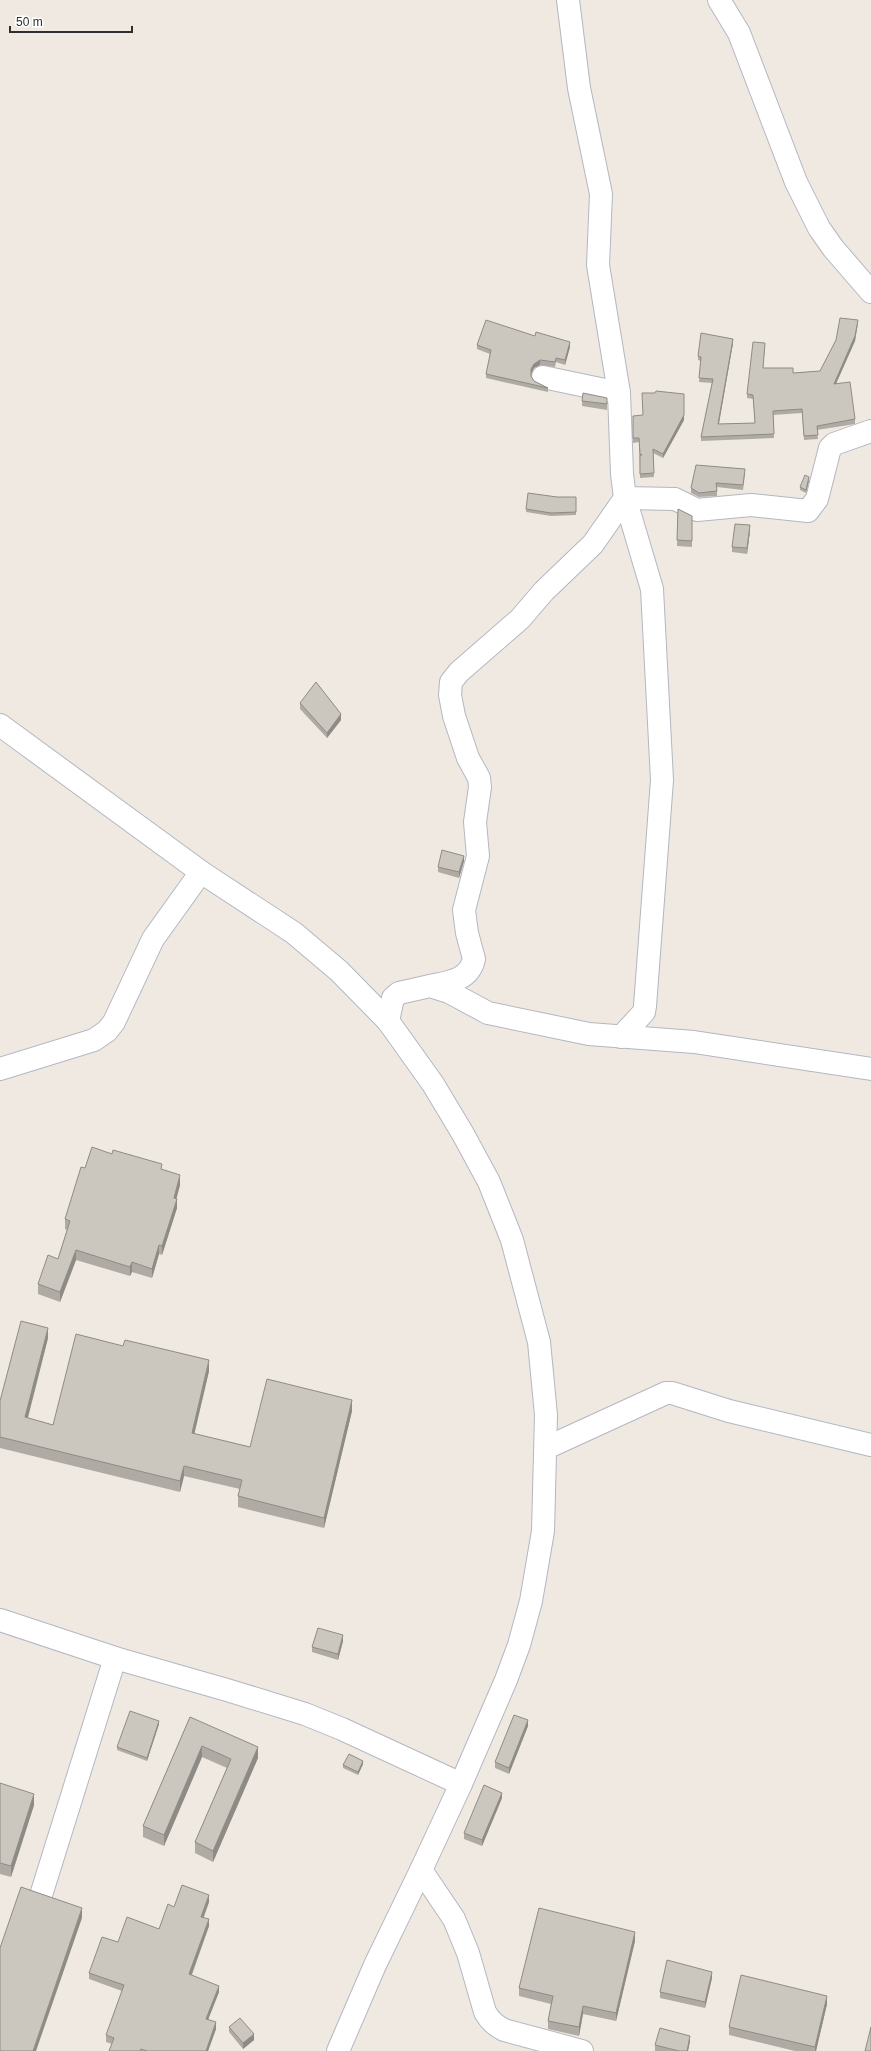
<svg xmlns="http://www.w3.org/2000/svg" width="871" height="2051" font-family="Arial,sans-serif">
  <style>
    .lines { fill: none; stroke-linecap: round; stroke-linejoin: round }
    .minor-casing { stroke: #b4b7c1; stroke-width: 24 }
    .minor { stroke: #fff; stroke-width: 22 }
    .wall { fill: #afaba4 }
    .shaded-wall { fill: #8e8b86 }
    .building { fill: #cbc7bf; stroke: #8e8b86 }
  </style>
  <rect width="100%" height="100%" fill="#efe9e1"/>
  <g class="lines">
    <g class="minor-casing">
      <g id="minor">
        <path d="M 568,0 L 579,88 L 601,194 L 598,265 L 619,393 L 622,474 L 625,498 L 652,589 L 662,780 L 645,1006 L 644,1012 L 621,1037"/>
        <path d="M 719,0 L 739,33 L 796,182 L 819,228 L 833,248 L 871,292"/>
        <path d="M 543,377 L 619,393"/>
        <path d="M 0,725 L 201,872 L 294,933 L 339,971 L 388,1021 L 433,1084 L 463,1134 L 489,1182 L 512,1240 L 539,1342 L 546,1415 L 543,1531 L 531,1601 L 519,1645 L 506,1680 L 461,1784 L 421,1870 L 375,1965 L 338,2051"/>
        <path d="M 430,986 C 448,982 469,981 474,959 L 467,933 L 464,910 L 478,856 L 475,822 L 480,787 L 479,778 L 468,758 L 454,716 L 450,695 L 451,682 L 459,672 L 520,619 L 544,591 L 593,544 L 625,498 L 675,499 L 697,510 L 751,505 L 808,511 L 817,499 L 830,448 L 834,444 L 871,431"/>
        <path d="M 388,1021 L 393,998 L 399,993 L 430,986 L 449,992 L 488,1013 L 589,1034 L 694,1042 L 871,1069"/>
        <path d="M 0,1069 L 94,1040 L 107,1031 L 114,1022 L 153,939 L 201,872"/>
        <path d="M 546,1448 L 666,1393 L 672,1393 L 729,1411 L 871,1445"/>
        <path d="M 0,1620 L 115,1658 L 227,1690 L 305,1714 L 342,1729 L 461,1784"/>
        <path d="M 421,1870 L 454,1919 L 468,1953 L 485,2012 C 490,2021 495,2025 504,2030 L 582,2051"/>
        <path d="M 42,1892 L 115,1658"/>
      </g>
    </g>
    <use href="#minor" class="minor"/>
  </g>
  <g class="wall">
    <path d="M 858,324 L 855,341 L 836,384 L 855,419 L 855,424 L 817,430 L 818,439 L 804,440 L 802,413 L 773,415 L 774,438 L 701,441 L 701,437 L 712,383 L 699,382 L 701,361 L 698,360 L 698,356 L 733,343 L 719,424 L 755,423 L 753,399 L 747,398 L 747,394 L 765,347 L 763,368 L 793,373 L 820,371 Z"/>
    <path d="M 477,345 L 570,347 L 565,365 L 556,362 L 555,367 L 540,365 L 534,368 L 531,374 L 531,376 L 534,381 L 548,388 L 548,392 L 486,378 L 486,374 L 490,354 L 477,349 Z"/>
    <path d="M 607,398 L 607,410 L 582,406 L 582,401 Z"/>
    <path d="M 633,416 L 684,420 L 663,458 L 653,453 L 654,477 L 640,478 L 639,442 L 633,443 Z"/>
    <path d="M 745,474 L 743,490 L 717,487 L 717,496 L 699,497 L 691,493 L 691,488 Z"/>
    <path d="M 809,480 L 806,493 L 800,490 L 800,487 Z"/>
    <path d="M 557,497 L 576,497 L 576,515 L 551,516 L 526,512 L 526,509 Z"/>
    <path d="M 678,509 L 692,516 L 692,547 L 677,546 Z"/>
    <path d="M 750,531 L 747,554 L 732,552 L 732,547 Z"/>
    <path d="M 300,703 L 341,720 L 327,738 L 300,709 Z"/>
    <path d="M 464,861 L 459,878 L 438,872 L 438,867 Z"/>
    <path d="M 85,1168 L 162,1169 L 180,1185 L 176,1199 L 177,1208 L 162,1255 L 159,1254 L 152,1278 L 132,1272 L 130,1276 L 76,1260 L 60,1302 L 38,1294 L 38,1284 L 58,1259 L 67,1230 L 65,1229 L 65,1219 Z"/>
    <path d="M 48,1338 L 28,1418 L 53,1425 L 209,1371 L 194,1434 L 250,1447 L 352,1411 L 324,1528 L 238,1507 L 238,1496 L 240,1489 L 184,1476 L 180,1492 L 0,1448 L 0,1401 Z"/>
    <path d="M 343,1641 L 338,1660 L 312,1652 L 312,1647 Z"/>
    <path d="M 190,1717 L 258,1758 L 213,1862 L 195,1853 L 195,1842 L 227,1768 L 202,1757 L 164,1846 L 143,1837 L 143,1826 Z"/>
    <path d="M 159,1724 L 147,1761 L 117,1750 L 117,1747 Z"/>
    <path d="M 528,1726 L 509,1774 L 495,1768 L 495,1762 Z"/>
    <path d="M 363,1764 L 358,1775 L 343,1768 L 343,1765 Z"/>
    <path d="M 0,1783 L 34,1805 L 11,1877 L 0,1874 Z"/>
    <path d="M 502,1798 L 482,1846 L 464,1839 L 464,1833 Z"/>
    <path d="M 209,1902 L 204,1917 L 209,1926 L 192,1975 L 219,1992 L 208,2019 L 216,2029 L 208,2051 L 109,2051 L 112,2044 L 106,2042 L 106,2035 L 122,1991 L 89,1979 L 89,1973 L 118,1942 L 159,1929 L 174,1907 Z"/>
    <path d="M 635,1941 L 616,2021 L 583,2014 L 579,2036 L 548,2029 L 548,2021 L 551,2004 L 519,1996 L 519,1988 Z"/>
    <path d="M 712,1978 L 705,2008 L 660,1998 L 660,1992 Z"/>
    <path d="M 827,2004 L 816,2051 L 795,2051 L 729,2035 L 729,2027 Z"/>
    <path d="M 229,2027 L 254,2040 L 243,2049 L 229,2032 Z"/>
    <path d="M 690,2041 L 688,2051 L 655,2051 L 655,2045 Z"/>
  </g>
  <g class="shaded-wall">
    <path d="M 858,320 L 855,341 L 834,388 L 834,384 Z"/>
    <path d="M 733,339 L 733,343 L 718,428 L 718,424 Z"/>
    <path d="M 570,342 L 570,347 L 565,365 L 565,360 Z"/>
    <path d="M 540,360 L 540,365 L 534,368 L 531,374 L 531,369 L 534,364 Z"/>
    <path d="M 684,394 L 684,420 L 663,458 L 663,454 Z"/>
    <path d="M 809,477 L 809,480 L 806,493 L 806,490 Z"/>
    <path d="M 750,525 L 750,531 L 747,554 L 747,548 Z"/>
    <path d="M 341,714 L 341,720 L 327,738 L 327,733 Z"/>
    <path d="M 464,856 L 464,861 L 459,878 L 459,872 Z"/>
    <path d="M 180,1175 L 180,1185 L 174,1208 L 174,1198 Z"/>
    <path d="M 177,1199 L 177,1208 L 162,1255 L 162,1246 Z"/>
    <path d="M 159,1245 L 159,1254 L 152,1278 L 152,1269 Z"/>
    <path d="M 76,1250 L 76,1260 L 60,1302 L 60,1292 Z"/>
    <path d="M 132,1262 L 132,1272 L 130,1276 L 130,1267 Z"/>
    <path d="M 48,1328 L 48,1338 L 25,1428 L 25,1417 Z"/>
    <path d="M 209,1360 L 209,1371 L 192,1444 L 192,1433 Z"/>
    <path d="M 352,1400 L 352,1411 L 324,1528 L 324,1518 Z"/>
    <path d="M 184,1466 L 184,1476 L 180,1492 L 180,1481 Z"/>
    <path d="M 343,1635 L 343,1641 L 338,1660 L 338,1654 Z"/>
    <path d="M 528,1720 L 528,1726 L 509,1774 L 509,1768 Z"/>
    <path d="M 159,1721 L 159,1724 L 147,1761 L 147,1758 Z"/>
    <path d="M 202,1746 L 202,1757 L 164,1846 L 164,1835 Z"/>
    <path d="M 258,1747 L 258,1758 L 213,1862 L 213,1851 Z"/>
    <path d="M 363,1761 L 363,1764 L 358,1775 L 358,1772 Z"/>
    <path d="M 502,1793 L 502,1798 L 482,1846 L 482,1840 Z"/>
    <path d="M 34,1794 L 34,1805 L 11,1877 L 11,1866 Z"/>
    <path d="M 209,1895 L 209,1902 L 201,1923 L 201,1917 Z"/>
    <path d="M 82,1908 L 82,1918 L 36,2051 L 33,2051 Z"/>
    <path d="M 209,1919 L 209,1926 L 189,1981 L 189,1974 Z"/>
    <path d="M 635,1932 L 635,1941 L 616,2021 L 616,2013 Z"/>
    <path d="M 712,1972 L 712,1978 L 705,2008 L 705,2002 Z"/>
    <path d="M 219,1986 L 219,1992 L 206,2025 L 206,2019 Z"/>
    <path d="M 827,1996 L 827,2004 L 816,2051 L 815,2051 L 815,2047 Z"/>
    <path d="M 583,2006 L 583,2014 L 579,2036 L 579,2027 Z"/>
    <path d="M 216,2022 L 216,2029 L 208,2051 L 206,2051 Z"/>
    <path d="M 254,2034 L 254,2040 L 243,2049 L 243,2043 Z"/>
    <path d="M 690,2036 L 690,2041 L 688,2051 L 687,2051 Z"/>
  </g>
  <g class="building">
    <path d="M 840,318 L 858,320 L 855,336 L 834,384 L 850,382 L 855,419 L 817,426 L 818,435 L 804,436 L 802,409 L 773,411 L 774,434 L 701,437 L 713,379 L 699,378 L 701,357 L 698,356 L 701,333 L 733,339 L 718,424 L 755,423 L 753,395 L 747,394 L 753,342 L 765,343 L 763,368 L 793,368 L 793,373 L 820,371 L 836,340 Z"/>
    <path d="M 486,320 L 535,336 L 536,332 L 570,342 L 565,360 L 556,358 L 555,362 L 540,360 L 534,364 L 531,369 L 531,376 L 534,381 L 548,388 L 486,374 L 491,350 L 477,345 Z"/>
    <path d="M 656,391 L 684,394 L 684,415 L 663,454 L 653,449 L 654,473 L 640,474 L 640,455 L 642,455 L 640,454 L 639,438 L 633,438 L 633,416 L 643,415 L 642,393 L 655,393 Z"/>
    <path d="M 583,393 L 607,398 L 607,404 L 582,401 Z"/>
    <path d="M 696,465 L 745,469 L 743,485 L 716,483 L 717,491 L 699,493 L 691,488 Z"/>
    <path d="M 805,475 L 809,477 L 806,490 L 800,487 Z"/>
    <path d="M 528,493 L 557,497 L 576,497 L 576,512 L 551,513 L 526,509 Z"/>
    <path d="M 678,509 L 692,516 L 692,541 L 677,540 Z"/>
    <path d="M 735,524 L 750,525 L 747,548 L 732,547 Z"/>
    <path d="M 316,682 L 341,714 L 327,733 L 300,703 Z"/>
    <path d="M 442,850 L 464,856 L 459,872 L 438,867 Z"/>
    <path d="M 92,1147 L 112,1154 L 113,1150 L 162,1164 L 161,1169 L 180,1175 L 174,1198 L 177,1199 L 162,1246 L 159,1245 L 152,1269 L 132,1262 L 130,1267 L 76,1250 L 60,1292 L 38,1284 L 48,1255 L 58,1259 L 70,1221 L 65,1219 L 81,1167 L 85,1168 Z"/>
    <path d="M 21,1321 L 48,1328 L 25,1417 L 53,1425 L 76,1334 L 123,1346 L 125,1340 L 209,1360 L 192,1433 L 250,1447 L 267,1379 L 352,1400 L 324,1518 L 238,1496 L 242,1480 L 184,1466 L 180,1481 L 0,1437 L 0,1401 Z"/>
    <path d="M 318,1628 L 343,1635 L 338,1654 L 312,1647 Z"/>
    <path d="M 130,1711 L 159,1721 L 147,1758 L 117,1747 Z"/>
    <path d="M 514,1715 L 528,1720 L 509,1768 L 495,1762 Z"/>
    <path d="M 190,1717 L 258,1747 L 213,1851 L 195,1842 L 231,1759 L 202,1746 L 164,1835 L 143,1826 Z"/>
    <path d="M 349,1754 L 363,1761 L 358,1772 L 343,1765 Z"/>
    <path d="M 0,1783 L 34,1794 L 11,1866 L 0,1863 Z"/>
    <path d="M 484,1785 L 502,1793 L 482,1840 L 464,1833 Z"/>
    <path d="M 182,1885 L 209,1895 L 201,1917 L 209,1919 L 189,1974 L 219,1986 L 206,2019 L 216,2022 L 206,2051 L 147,2051 L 141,2049 L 140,2051 L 109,2051 L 114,2038 L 106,2035 L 124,1985 L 89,1973 L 102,1937 L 118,1942 L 127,1917 L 159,1929 L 168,1904 L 174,1907 Z"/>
    <path d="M 21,1887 L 82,1908 L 33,2051 L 0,2051 L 0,1948 Z"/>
    <path d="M 539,1908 L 635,1932 L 616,2013 L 583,2006 L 579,2027 L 548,2021 L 553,1996 L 519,1988 Z"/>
    <path d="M 667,1960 L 712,1972 L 705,2002 L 660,1992 Z"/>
    <path d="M 741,1975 L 827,1996 L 815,2047 L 729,2027 Z"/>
    <path d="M 240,2018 L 254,2034 L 243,2043 L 229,2027 Z"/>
    <path d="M 871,2027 L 871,2051 L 865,2051 Z"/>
    <path d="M 660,2028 L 690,2036 L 687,2051 L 679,2051 L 655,2045 Z"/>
  </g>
  <path d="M10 26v6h122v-6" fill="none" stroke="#2e2e2e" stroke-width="2"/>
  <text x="16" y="26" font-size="12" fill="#2e2e2e" stroke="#ffffff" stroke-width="3" paint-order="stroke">50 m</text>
</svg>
